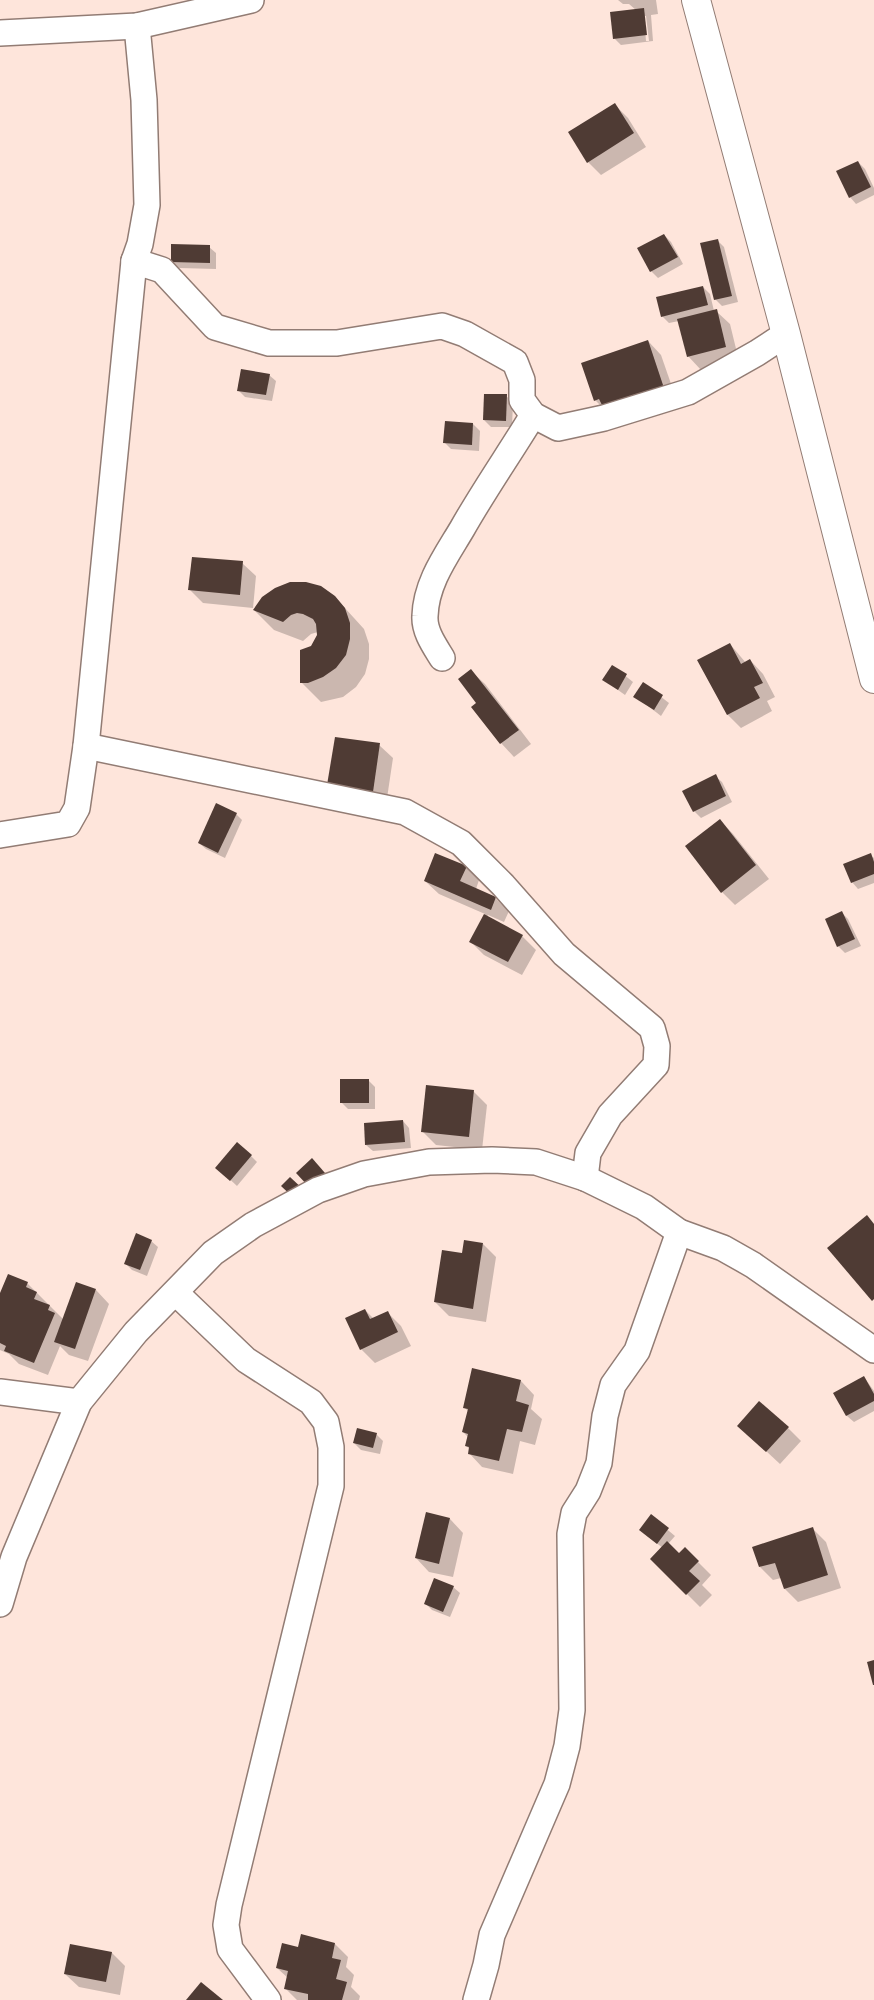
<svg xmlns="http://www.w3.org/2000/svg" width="874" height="2000" font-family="'IBM Plex Sans',sans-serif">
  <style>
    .shadow { fill: #0003; fill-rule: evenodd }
    .building { fill: #4f3b34 }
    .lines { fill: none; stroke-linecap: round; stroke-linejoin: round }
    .minor-casing { stroke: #927c74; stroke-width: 28 }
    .tertiary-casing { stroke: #927c74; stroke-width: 30 }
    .minor { stroke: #fff; stroke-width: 25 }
    .tertiary { stroke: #fff; stroke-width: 28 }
  </style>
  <rect width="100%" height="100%" fill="#fee5db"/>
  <g class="shadow">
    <path d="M 618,0 L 656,0 L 658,14 L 651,15 L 653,41 L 621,45 L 614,38 L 636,10 L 629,4 L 623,4 ZM 644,16 L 646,16 L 649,41 L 646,41 Z"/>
    <path d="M 615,105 L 628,118 L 646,147 L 601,175 L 588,162 Z"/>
    <path d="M 858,162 L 865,169 L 874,188 L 874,195 L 856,204 L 850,197 Z"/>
    <path d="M 664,235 L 671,242 L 683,264 L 658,278 L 651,271 Z"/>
    <path d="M 717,240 L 724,247 L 738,302 L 722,306 L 715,299 Z"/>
    <path d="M 209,247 L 216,253 L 216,269 L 179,268 L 172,262 Z"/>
    <path d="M 703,287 L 710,294 L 714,311 L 716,311 L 730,324 L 739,361 L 701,370 L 688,356 L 679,321 L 669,323 L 662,316 Z"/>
    <path d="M 648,341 L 661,355 L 678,404 L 609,414 L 595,400 Z"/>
    <path d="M 269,375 L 276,381 L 272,401 L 245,397 L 238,390 Z"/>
    <path d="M 506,396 L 513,402 L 512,427 L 491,427 L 484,420 Z"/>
    <path d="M 473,424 L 480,431 L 479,451 L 451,449 L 445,443 Z"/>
    <path d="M 242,563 L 256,576 L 253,608 L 203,603 L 190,590 Z"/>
    <path d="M 334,596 L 364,629 L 369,644 L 369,659 L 365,674 L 356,687 L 343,697 L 321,702 L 302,683 L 312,647 L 318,636 L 318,632 L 311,634 L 303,641 L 274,630 L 254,610 Z"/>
    <path d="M 730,644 L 746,663 L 750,660 L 763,674 L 775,697 L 767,701 L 772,711 L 741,728 L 728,715 L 699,661 Z"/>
    <path d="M 613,666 L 633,682 L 625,695 L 604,680 Z"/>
    <path d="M 471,671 L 485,684 L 531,744 L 514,757 L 501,743 L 478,703 Z"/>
    <path d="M 643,683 L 669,703 L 661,716 L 635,696 Z"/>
    <path d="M 379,745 L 393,758 L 386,805 L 342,798 Z"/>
    <path d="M 715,776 L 722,782 L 732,802 L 701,818 L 694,811 L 684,792 Z"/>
    <path d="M 236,814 L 242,820 L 225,858 L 206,849 L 199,843 Z"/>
    <path d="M 720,820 L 733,834 L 769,879 L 735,905 L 722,892 Z"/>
    <path d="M 870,855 L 874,858 L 874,883 L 858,889 L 852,882 Z"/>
    <path d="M 466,867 L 479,880 L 476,889 L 495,898 L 509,911 L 504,922 L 488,915 L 487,917 L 522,936 L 536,950 L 522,975 L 484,955 L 470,941 L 485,914 L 439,894 L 425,881 Z"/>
    <path d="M 842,913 L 848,919 L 861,946 L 845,953 L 838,946 Z"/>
    <path d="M 368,1080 L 375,1087 L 375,1109 L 348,1109 L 341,1102 Z"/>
    <path d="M 473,1091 L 487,1105 L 482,1150 L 436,1145 L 422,1131 Z"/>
    <path d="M 403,1121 L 409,1128 L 411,1148 L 373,1151 L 366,1145 Z"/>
    <path d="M 251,1156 L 257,1162 L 237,1186 L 222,1172 Z"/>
    <path d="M 151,1241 L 158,1247 L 147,1276 L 132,1270 L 126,1264 Z"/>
    <path d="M 483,1244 L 496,1257 L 486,1322 L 449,1316 L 435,1302 Z"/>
    <path d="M 27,1283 L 64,1320 L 96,1290 L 109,1304 L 88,1361 L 69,1355 L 60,1346 L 48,1375 L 19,1364 L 9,1354 L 0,1350 L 0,1297 Z"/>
    <path d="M 365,1310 L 374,1319 L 387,1312 L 401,1326 L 411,1346 L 375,1363 L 361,1349 Z"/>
    <path d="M 864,1377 L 874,1391 L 874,1411 L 854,1422 L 847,1416 L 835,1393 Z"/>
    <path d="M 521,1381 L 534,1395 L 531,1409 L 542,1419 L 535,1445 L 520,1441 L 513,1474 L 482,1467 L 469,1453 L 470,1449 L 466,1446 L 468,1437 L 463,1432 L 468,1411 L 464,1407 Z"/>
    <path d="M 739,1426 L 788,1428 L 801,1441 L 780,1464 Z"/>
    <path d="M 376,1434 L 383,1441 L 380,1454 L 361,1450 L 354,1443 Z"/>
    <path d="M 427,1514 L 450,1519 L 463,1533 L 453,1577 L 429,1572 L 416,1558 Z"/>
    <path d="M 651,1516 L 675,1536 L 668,1544 L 679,1555 L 685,1549 L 711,1575 L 702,1585 L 712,1595 L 700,1607 L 652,1559 L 663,1548 L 647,1536 Z"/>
    <path d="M 812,1528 L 826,1542 L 841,1588 L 798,1602 L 785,1589 L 781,1578 L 773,1580 L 760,1567 Z"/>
    <path d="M 453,1587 L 460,1593 L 450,1617 L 432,1610 L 426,1604 Z"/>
    <path d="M 335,1944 L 348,1957 L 346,1967 L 354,1975 L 351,1987 L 360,1996 L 359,2000 L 297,2000 L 285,1988 L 288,1978 L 277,1968 L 299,1949 Z"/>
    <path d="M 112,1953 L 125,1966 L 120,1995 L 79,1987 L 65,1974 Z"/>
  </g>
  <g class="building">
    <path d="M 644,8 L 647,35 L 613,39 L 610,12 Z"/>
    <path d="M 615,103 L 634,133 L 587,163 L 568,132 Z"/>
    <path d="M 858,161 L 871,187 L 849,198 L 836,171 Z"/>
    <path d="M 664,234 L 678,257 L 650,272 L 637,248 Z"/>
    <path d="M 718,239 L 732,296 L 714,300 L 700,243 Z"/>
    <path d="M 171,244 L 210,245 L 210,263 L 171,262 Z"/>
    <path d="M 703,286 L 708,305 L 661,317 L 656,297 Z"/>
    <path d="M 717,309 L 726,347 L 687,357 L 677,319 Z"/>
    <path d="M 648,340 L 665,391 L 618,407 L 615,401 L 602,405 L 599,399 L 594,401 L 581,363 Z"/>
    <path d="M 241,369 L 270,374 L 266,395 L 237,391 Z"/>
    <path d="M 484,394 L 507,394 L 506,421 L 483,420 Z"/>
    <path d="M 445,421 L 473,423 L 472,445 L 443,443 Z"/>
    <path d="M 192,557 L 243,561 L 240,595 L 188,590 Z"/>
    <path d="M 290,582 L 306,582 L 321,586 L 335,596 L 345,608 L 350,623 L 350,639 L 346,655 L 336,668 L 323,677 L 308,683 L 300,683 L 300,650 L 311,646 L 317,635 L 316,624 L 313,619 L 303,614 L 297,613 L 291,615 L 283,622 L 253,610 L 262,597 L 275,588 Z"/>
    <path d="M 730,643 L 741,664 L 750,659 L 763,683 L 754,687 L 760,698 L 727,715 L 697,660 Z"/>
    <path d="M 612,665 L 627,674 L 618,690 L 602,680 Z"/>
    <path d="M 471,669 L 519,730 L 500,744 L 471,707 L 476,703 L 458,679 Z"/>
    <path d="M 643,682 L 663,695 L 654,710 L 633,697 Z"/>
    <path d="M 335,737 L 380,743 L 373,792 L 327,785 Z"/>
    <path d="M 716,774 L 726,796 L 693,812 L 682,791 Z"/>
    <path d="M 216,803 L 237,813 L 218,853 L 198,843 Z"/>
    <path d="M 720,819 L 756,865 L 721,893 L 685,846 Z"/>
    <path d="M 435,853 L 467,866 L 460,881 L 496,897 L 491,910 L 424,881 Z"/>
    <path d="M 871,853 L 874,862 L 874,874 L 851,883 L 843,864 Z"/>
    <path d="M 842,911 L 855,939 L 837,947 L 825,919 Z"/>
    <path d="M 484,914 L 523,935 L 508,962 L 469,942 Z"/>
    <rect x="340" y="1079" width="29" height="24"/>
    <path d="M 426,1085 L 474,1090 L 469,1137 L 421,1132 Z"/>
    <path d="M 403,1120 L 405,1142 L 365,1145 L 364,1123 Z"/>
    <path d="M 237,1142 L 252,1155 L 230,1181 L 215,1168 Z"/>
    <path d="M 312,1158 L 325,1173 L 309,1187 L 296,1173 Z"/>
    <path d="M 290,1177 L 305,1191 L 296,1200 L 281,1186 Z"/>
    <path d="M 867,1215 L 874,1224 L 874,1299 L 872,1301 L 827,1248 Z"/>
    <path d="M 136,1233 L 152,1240 L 140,1270 L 124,1264 Z"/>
    <path d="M 464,1240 L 483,1243 L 473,1309 L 434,1302 L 442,1250 L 462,1253 Z"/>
    <path d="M 8,1274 L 28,1282 L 26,1287 L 37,1292 L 34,1299 L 50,1305 L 48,1310 L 55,1313 L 34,1363 L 4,1351 L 6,1346 L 0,1343 L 0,1293 Z"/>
    <path d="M 76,1282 L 96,1289 L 75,1349 L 54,1342 Z"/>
    <path d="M 365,1309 L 370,1319 L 388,1311 L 398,1332 L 360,1350 L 345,1318 Z"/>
    <path d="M 472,1368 L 521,1380 L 516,1401 L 529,1405 L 522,1432 L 507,1429 L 499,1461 L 468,1454 L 469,1447 L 465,1446 L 468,1434 L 462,1432 L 468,1409 L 463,1408 Z"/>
    <path d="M 864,1376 L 874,1394 L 874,1401 L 846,1416 L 833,1393 Z"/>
    <path d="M 759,1401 L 789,1427 L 766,1452 L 737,1426 Z"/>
    <path d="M 357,1428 L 377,1433 L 373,1448 L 353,1443 Z"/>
    <path d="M 426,1512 L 450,1518 L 439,1564 L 415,1558 Z"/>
    <path d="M 651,1514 L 669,1528 L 657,1544 L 639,1530 Z"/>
    <path d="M 813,1527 L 828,1575 L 784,1589 L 775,1563 L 759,1567 L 752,1547 Z"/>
    <path d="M 667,1541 L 679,1553 L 685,1547 L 699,1561 L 689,1571 L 700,1581 L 686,1595 L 650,1559 Z"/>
    <path d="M 434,1578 L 454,1586 L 443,1612 L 424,1604 Z"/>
    <path d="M 874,1660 L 874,1685 L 873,1685 L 867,1662 Z"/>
    <path d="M 301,1934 L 335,1943 L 332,1958 L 341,1960 L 336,1979 L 347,1982 L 342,2000 L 308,2000 L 308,1994 L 284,1989 L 288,1971 L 276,1968 L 282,1943 L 298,1947 Z"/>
    <path d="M 70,1944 L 112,1952 L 106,1982 L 64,1974 Z"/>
    <path d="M 201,1982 L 223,2000 L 186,2000 Z"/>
  </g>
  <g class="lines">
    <g class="minor-casing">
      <g id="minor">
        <path d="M 0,33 L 137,26 L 251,0"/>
        <path d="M 134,261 L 162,270 L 215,327 L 269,343 L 337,343 L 442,326 L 465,334 L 515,362 L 522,380 L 522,400 L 533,415 L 558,428 L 604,418 L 688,392 L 757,353 L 786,334"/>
        <path d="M 442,658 C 434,645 424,631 425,616 C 426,583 446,556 462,529 C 484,490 510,453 533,415"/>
        <path d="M 86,746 L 405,812 L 461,843 L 503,885 L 564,954 L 652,1028 L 657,1046 L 656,1065 L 610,1115 L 588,1153 L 585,1178"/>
        <path d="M 0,835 L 68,824 L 77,808 L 86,746 L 134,261 L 140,244 L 147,205 L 144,100 L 137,26"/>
        <path d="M 176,1293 L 246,1360 L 311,1402 L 326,1422 L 331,1447 L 331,1486 L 229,1905 L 226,1925 L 230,1949 L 268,2000"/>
        <path d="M 0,1392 L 79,1402"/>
        <path d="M 0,1604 L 14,1557 L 79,1402 L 136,1332 L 213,1253 L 253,1225 L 318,1190 L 364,1174 L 429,1162 L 492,1160 L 536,1162 L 585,1178 L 644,1207 L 679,1232 L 723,1248 L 753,1265 L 874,1350"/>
        <path d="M 476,2000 L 486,1965 L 492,1935 L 557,1784 L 567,1746 L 572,1710 L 570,1534 L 574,1513 L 588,1491 L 599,1463 L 605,1416 L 613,1385 L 637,1351 L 679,1232"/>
      </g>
    </g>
    <g class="tertiary-casing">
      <path id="tertiary" d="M 696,0 L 786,334 L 874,679"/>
    </g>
    <use href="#minor" class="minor"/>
    <use href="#tertiary" class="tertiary"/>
  </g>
</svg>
